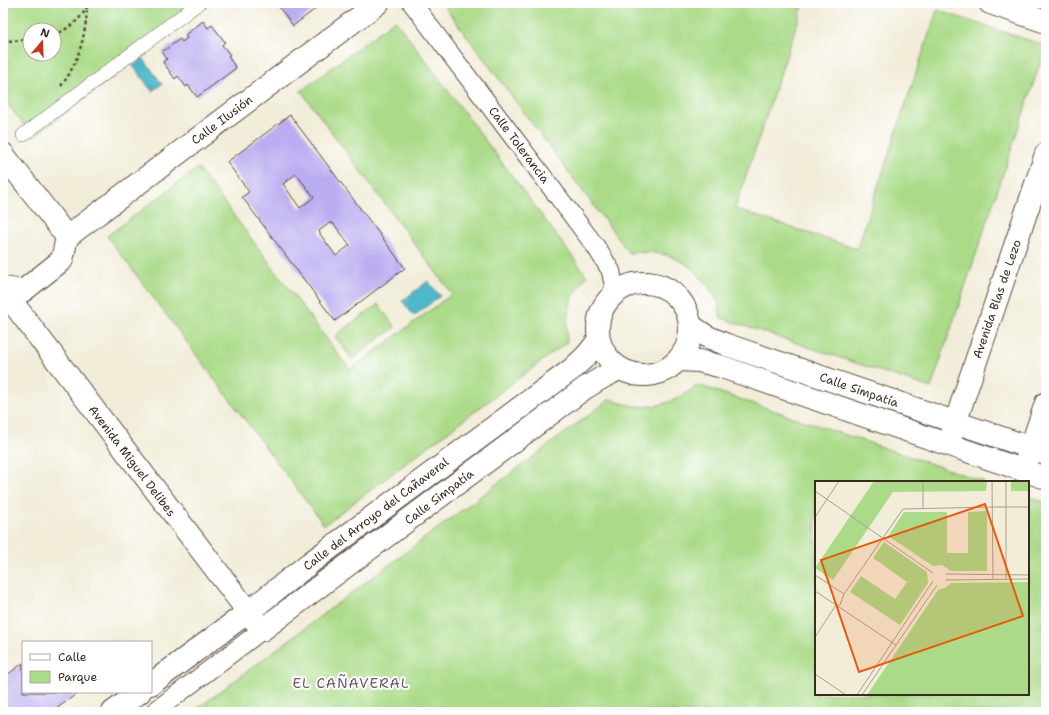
<svg xmlns="http://www.w3.org/2000/svg" width="1049" height="715" font-family="'Shantell Sans',sans-serif">
  <style>
    .green { fill: #abdb89; stroke: #738254; fill-rule: evenodd }
    .water { fill: #4db8ca; stroke: #447174 }
    .building { fill: #bbadf1; fill-rule: evenodd }
    .lines { fill: none; stroke-linecap: round; stroke-linejoin: round }
    .pedestrian-casing { stroke: #56473a; stroke-width: 14 }
    .minor-casing { stroke: #56473a; stroke-width: 20 }
    .tertiary-casing { stroke: #56473a; stroke-width: 24 }
    .secondary-casing { stroke: #56473a; stroke-width: 24 }
    .path { stroke: #56473a; stroke-width: 2.5; stroke-dasharray: 3 3; stroke-linecap: butt }
    .pedestrian { stroke: #fff; stroke-width: 13 }
    .minor { stroke: #fff; stroke-width: 18 }
    .tertiary { stroke: #fff; stroke-width: 22 }
    .secondary { stroke: #fff; stroke-width: 22 }
    .labels { text-anchor: middle; stroke-width: 4; stroke-linejoin: round; paint-order: stroke }
    .street-label { font-size: 12px; fill: #3b2a1e; stroke: #fff }
    .quarter-label { font-size: 14px; letter-spacing: 1px; fill: #685868; stroke: #fff }
    .inset-road { fill: none; stroke: #a99f8e; stroke-width: 1 }
    .view { fill: #e8590c; fill-opacity: 0.15; stroke: #e8590c; stroke-width: 2 }
    .inset-edge { fill: none; stroke: #3b2a1e; stroke-width: 2 }
  </style>
  <rect width="100%" height="100%" fill="#fff"/>
  <filter id="ink" filterUnits="userSpaceOnUse"><feTurbulence type="fractalNoise" baseFrequency=".025" numOctaves="2"/><feDisplacementMap in="SourceGraphic" scale="8" xChannelSelector="R" yChannelSelector="G"/><feConvolveMatrix kernelMatrix="1 2 1 2 8 2 1 2 1" color-interpolation-filters="sRGB"/></filter>
  <filter id="wash" filterUnits="userSpaceOnUse"><feTurbulence type="fractalNoise" baseFrequency=".012" numOctaves="4" result="noise"/><feDisplacementMap in="SourceGraphic" scale="16" xChannelSelector="R" yChannelSelector="G"/><feGaussianBlur stdDeviation="0.9" result="paint"/><feColorMatrix in="noise" values="0 0 0 0 0 0 0 0 0 0 0 0 0 0 0 0 0 1.4 0 .05"/><feComposite in="paint" operator="in"/></filter>
  <g filter="url(#wash)">
    <rect width="100%" height="100%" fill="#f2edd9"/>
    <g class="green">
      <path d="M 3,3 L 211,3 L 33,137 L 3,98 ZM 30,30 L 54,30 L 54,54 L 30,54 Z"/>
      <path d="M 442,3 L 804,3 L 735,209 L 857,249 L 937,10 L 1046,46 L 931,388 L 721,318 L 718,302 L 708,286 L 696,272 L 683,262 L 667,255 L 649,252 L 629,253 Z"/>
      <path d="M 395,20 L 587,276 C 569,298 566,313 567,342 L 324,525 L 107,236 L 198,168 L 350,370 L 452,294 L 301,91 Z"/>
      <path d="M 378,304 L 395,327 L 352,359 L 335,336 Z"/>
      <path d="M 698,385 L 985,482 L 816,482 L 816,694 L 1028,694 L 1028,496 L 1046,503 L 1046,712 L 193,712 L 610,399 C 643,413 670,407 698,385 Z"/>
    </g>
    <g class="water">
      <path d="M 143,58 L 162,84 L 152,91 L 133,66 Z"/>
      <path d="M 428,281 L 440,296 L 414,316 L 402,301 Z"/>
    </g>
    <g id="blocks">
      <g class="building">
        <path d="M 276,3 L 323,3 L 293,26 Z"/>
        <path d="M 203,21 L 208,28 L 212,25 L 225,42 L 222,45 L 230,55 L 228,56 L 236,68 L 197,97 L 188,85 L 186,87 L 178,76 L 175,79 L 163,62 L 167,59 L 162,52 L 180,39 L 182,42 L 187,38 L 185,35 Z"/>
        <path d="M 290,115 L 405,268 L 335,321 L 242,197 L 249,192 L 227,162 ZM 296,174 L 314,197 L 300,208 L 283,184 ZM 331,222 L 332,224 L 333,223 L 350,245 L 336,256 L 320,234 L 320,233 L 319,231 Z"/>
        <path d="M 23,663 L 23,692 L 79,692 L 52,712 L 5,712 L 3,709 L 3,678 Z"/>
      </g>
    </g>
  </g>
  <g filter="url(#ink)">
    <use href="#blocks" fill-opacity="0" stroke="#56473a" stroke-width="1"/>
    <g class="lines">
      <g class="pedestrian-casing">
        <path id="pedestrian" d="M 23,135 L 199,3"/>
      </g>
      <g class="minor-casing">
        <g id="minor">
          <path d="M 412,3 L 596,247 L 611,271 L 615,293"/>
          <path d="M 154,712 L 262,630"/>
        </g>
      </g>
      <g class="tertiary-casing">
        <g id="tertiary">
          <path d="M 990,3 L 1046,22"/>
          <path d="M 67,237 L 378,3"/>
        </g>
      </g>
      <g class="secondary-casing">
        <g id="secondary">
          <path d="M 3,154 L 67,237 L 62,260 L 23,291 L 3,288"/>
          <circle cx="644" cy="329" r="46"/>
          <path d="M 3,290 L 262,630 L 325,582 L 585,388 L 605,376 L 619,369"/>
          <path d="M 690,325 L 706,336 L 727,345 L 1046,453"/>
          <path d="M 679,360 L 699,361 L 719,366 L 1046,478"/>
          <path d="M 951,435 L 1046,154"/>
          <path d="M 1026,462 L 1046,403"/>
          <path d="M 151,684 L 248,612 L 310,563 L 571,370 L 586,356 L 598,341"/>
          <path d="M 113,712 L 140,692"/>
        </g>
      </g>
      <g class="path">
        <path d="M 54,35 C 70,28 82,19 89,3"/>
        <path d="M 3,41 L 30,40"/>
        <path d="M 61,86 C 78,64 86,35 87,8"/>
      </g>
      <use href="#pedestrian" class="pedestrian"/>
      <use href="#minor" class="minor"/>
      <use href="#tertiary" class="tertiary"/>
      <use href="#secondary" class="secondary"/>
    </g>
  </g>
  <g class="labels">
    <g class="street-label">
      <text transform="translate(222 120) rotate(-37)" y="4">Calle Ilusión</text>
      <text transform="translate(519 145) rotate(53)" y="4">Calle Tolerancia</text>
      <text transform="translate(997 299) rotate(-71)" y="4">Avenida Blas de Lezo</text>
      <text transform="translate(859 390) rotate(19)" y="4">Calle Simpatía</text>
      <text transform="translate(132 461) rotate(53)" y="4">Avenida Miguel Delibes</text>
      <text transform="translate(439 497) rotate(-37)" y="4">Calle Simpatía</text>
      <text transform="translate(376 514) rotate(-37)" y="4">Calle del Arroyo del Cañaveral</text>
    </g>
    <g class="quarter-label">
      <text x="351" y="688">EL CAÑAVERAL</text>
    </g>
  </g>
  <g transform="translate(815 481)">
    <rect width="214" height="214" fill="#f2edd9"/>
    <path d="M 59,0 L 172,0 L 171,10 L 78,11 L 18,99 L 0,87 ZM 196,0 L 214,0 L 214,10 L 196,10 ZM 172,30 L 172,90 L 136,90 L 127,84 L 118,85 L 73,55 L 89,31 L 132,31 L 132,72 L 153,72 L 153,31 ZM 69,61 L 112,91 L 113,102 L 85,144 L 35,111 L 46,95 L 80,118 L 92,101 L 58,77 ZM 214,101 L 214,214 L 52,214 L 123,109 L 130,107 L 136,102 Z" fill="#abdb89"/>
    <path class="inset-road" d="M 108,0 L 108,27M 177,0 L 178,98M 191,0 L 191,98M 0,10 L 118,92M 177,26 L 191,26M 191,26 L 214,26M 0,36 L 24,0M 131,93 L 214,94M 0,94 L 29,113 L 25,124 L 21,124M 131,99 L 214,98M 0,110 L 81,164 L 122,104M 29,113 L 88,28 L 177,26M 0,156 L 21,124M 0,193 L 31,214M 42,214 L 118,100M 47,214 L 81,164"/>
    <path class="view" d="M 170,23 L 208,135 L 44,191 L 6,79 Z"/>
    <rect width="214" height="214" class="inset-edge"/>
  </g>
  <rect width="1049" height="715" fill="none" stroke="#fff" stroke-width="16"/>
  <rect x="22" y="641" width="130" height="52" fill="#ffffff" stroke="#b1aaa5"/>
  <rect x="30" y="654" width="20" height="6" fill="#ffffff" stroke="#b1aaa5"/>
  <text x="58" y="661" font-size="12" fill="#3b2a1e">Calle</text>
  <rect x="30" y="671" width="20" height="12" fill="#abdb89" stroke="#b1aaa5"/>
  <text x="58" y="681" font-size="12" fill="#3b2a1e">Parque</text>
  <g transform="translate(42 42) rotate(19)"><circle r="19" fill="#ffffff" stroke="#b1aaa5"/>
  <path d="M0-3L7 15L0 10L-7 15Z" fill="#c8321e"/>
  <text y="-6" font-size="11" font-weight="bold" text-anchor="middle" fill="#3b2a1e">N</text>
  </g>
</svg>
